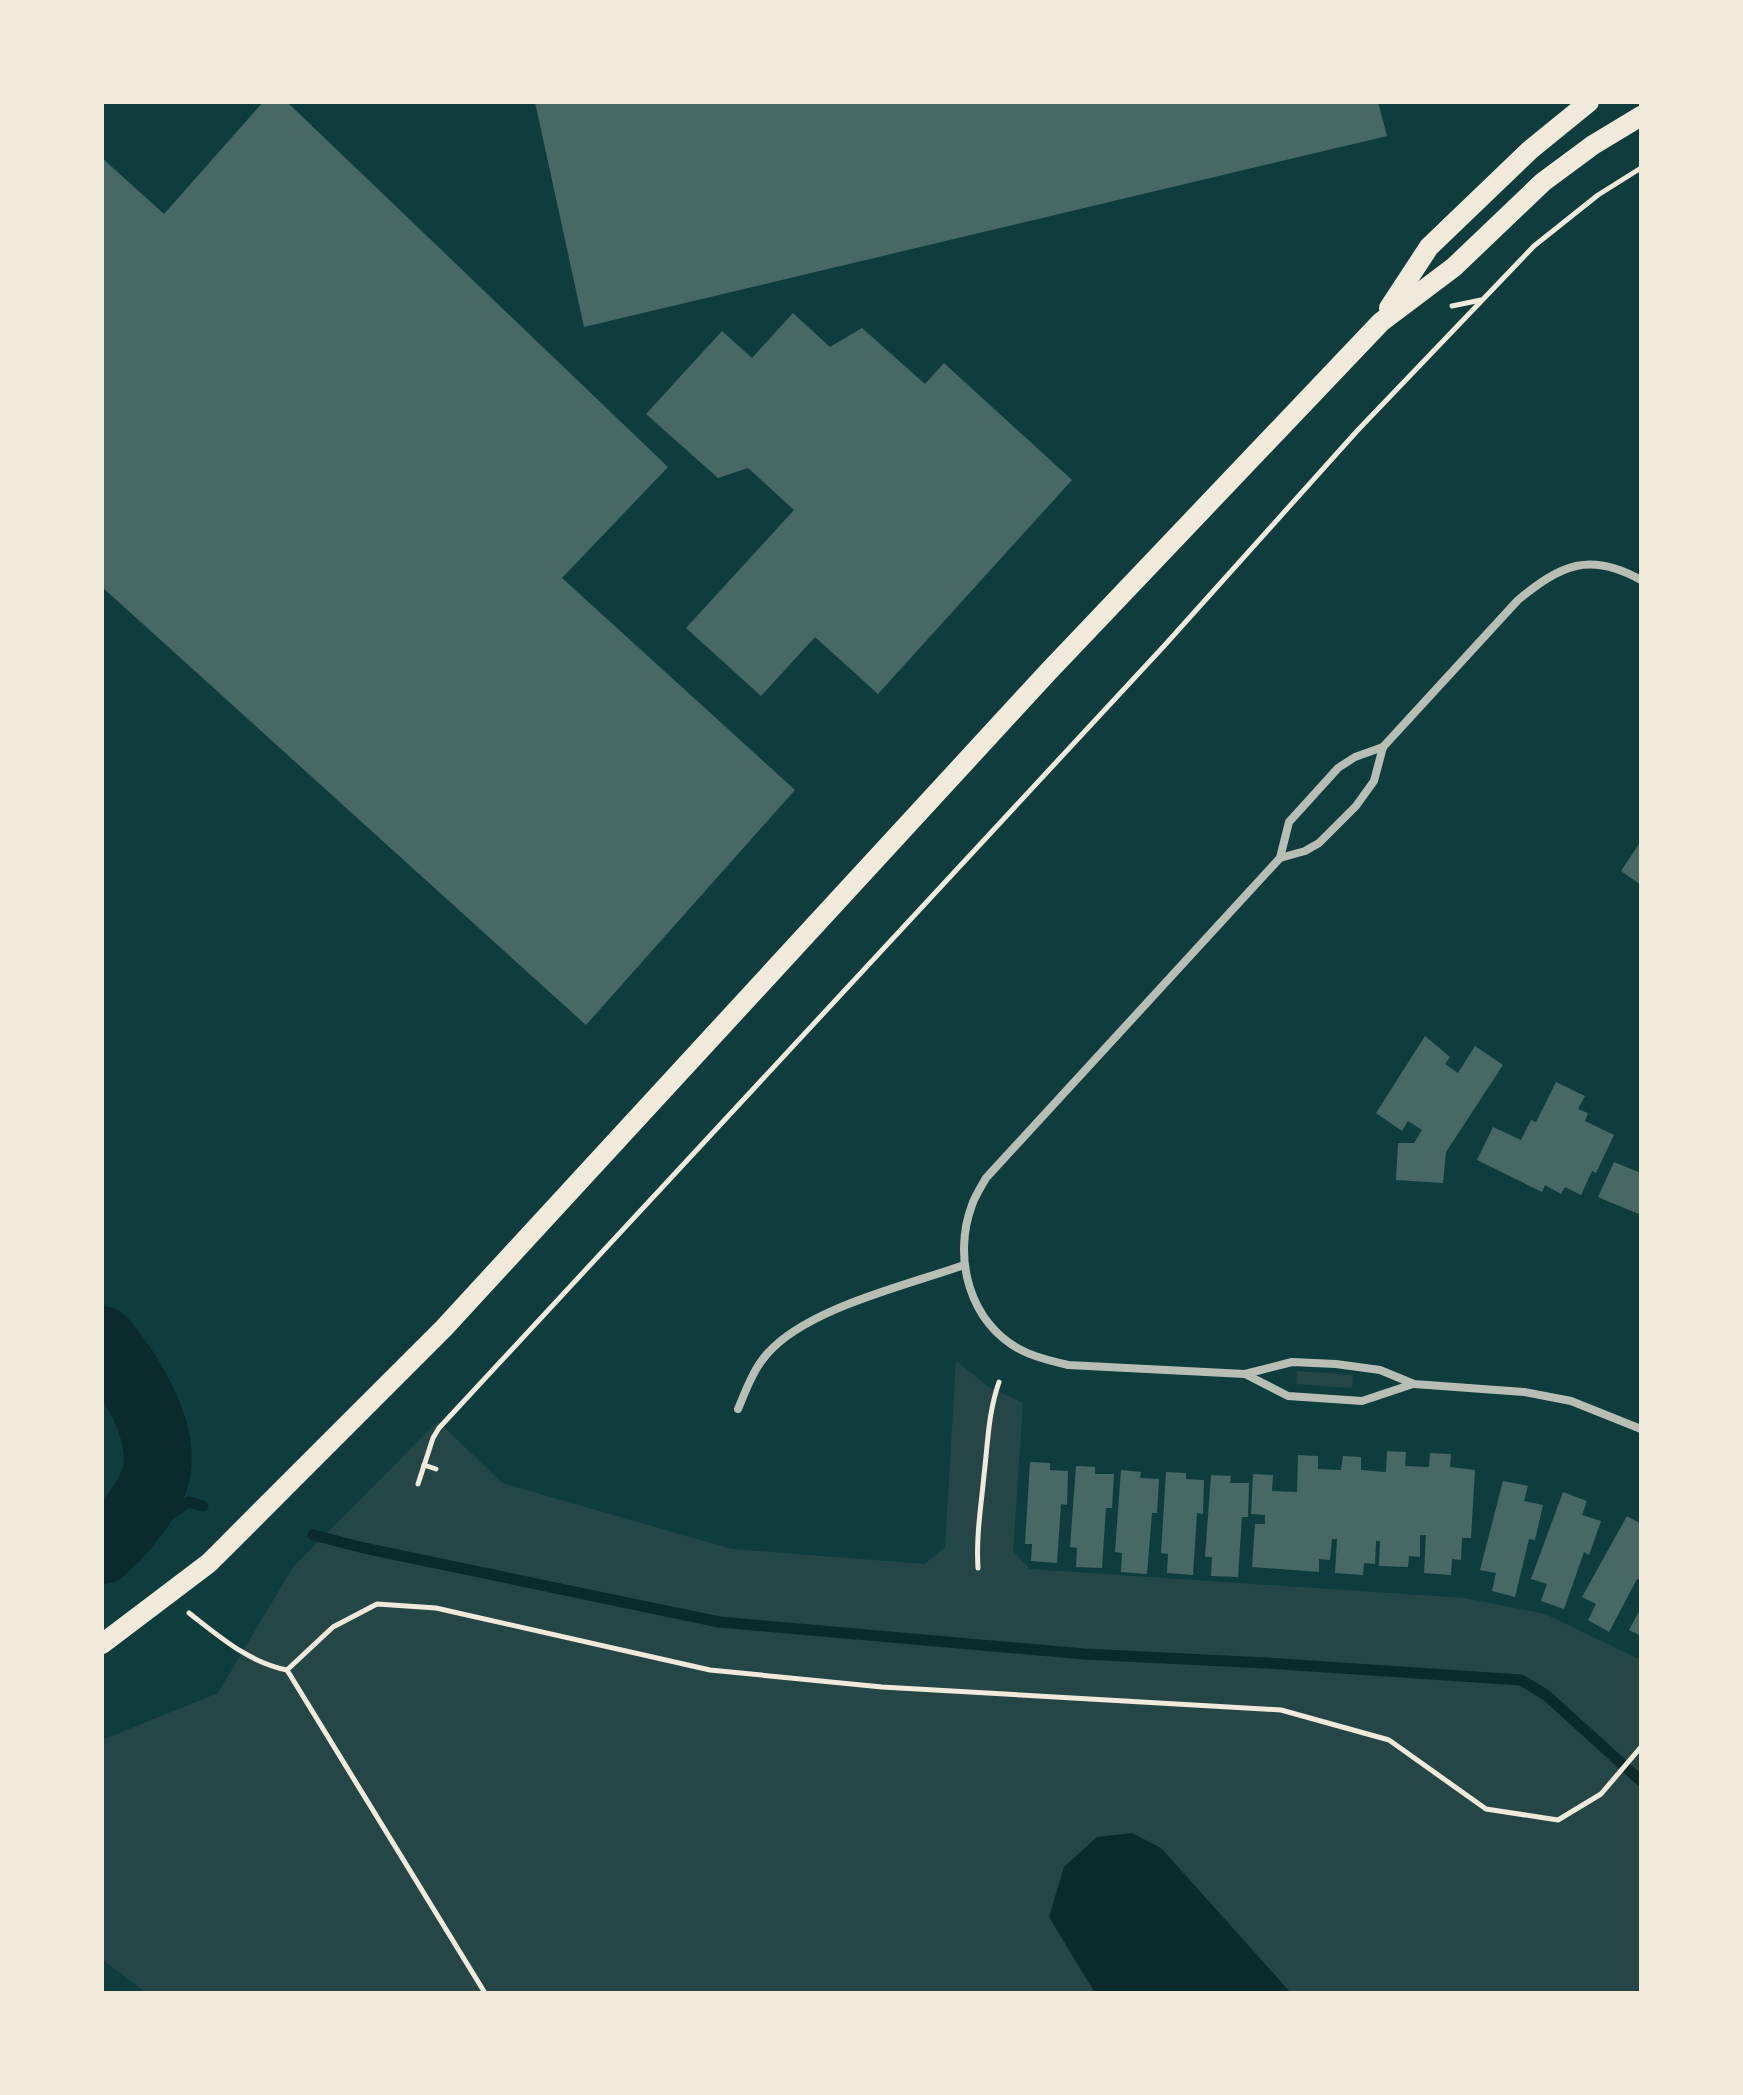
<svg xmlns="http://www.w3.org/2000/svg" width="1743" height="2095" font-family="'Noto Serif',serif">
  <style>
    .green { fill: #244646 }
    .water { fill: #0a2a2b }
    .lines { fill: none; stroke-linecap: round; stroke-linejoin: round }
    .stream { stroke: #0a2a2b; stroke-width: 11 }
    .river { stroke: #0a2a2b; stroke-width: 68 }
    .building { fill: #486865 }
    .path { stroke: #f1e9da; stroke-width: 5 }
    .minor { stroke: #b8beb3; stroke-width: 8 }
    .primary { stroke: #f1e9da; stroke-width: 20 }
  </style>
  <rect width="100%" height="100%" fill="#0f3d3e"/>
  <g class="green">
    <path d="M 956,1361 L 989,1387 L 1023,1403 L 1013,1551 L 1030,1569 L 1465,1598 L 1545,1614 L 1641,1660 L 1641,1993 L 146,1993 L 102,1959 L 102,1740 L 218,1693 L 293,1567 L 438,1421 L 502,1483 L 732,1549 L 925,1564 L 945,1547 Z"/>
    <path d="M 1297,1371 L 1353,1375 L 1352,1388 L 1296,1384 Z"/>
  </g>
  <path class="water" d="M 1132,1833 L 1161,1848 L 1291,1993 L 1095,1993 L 1049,1917 L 1064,1867 L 1097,1837 Z"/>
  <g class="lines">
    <g class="stream">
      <path d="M 141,1507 L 171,1514 L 189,1502 L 203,1506"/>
      <path d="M 313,1535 L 364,1548 L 719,1622 L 1084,1654 L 1266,1663 L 1521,1680 L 1546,1695 L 1641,1781"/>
    </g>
    <path class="river" d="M 102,1340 C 129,1372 163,1426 157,1469 C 154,1495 121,1534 102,1550"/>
  </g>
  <g class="building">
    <path d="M 263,102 L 287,102 L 668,467 L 562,578 L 795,790 L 586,1025 L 102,587 L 102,158 L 164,214 Z"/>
    <path d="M 535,102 L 1378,102 L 1387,136 L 584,327 Z"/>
    <path d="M 793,313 L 830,347 L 862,328 L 925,384 L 944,363 L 1072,480 L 878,694 L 815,637 L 761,696 L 686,628 L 794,510 L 748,468 L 718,478 L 646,414 L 722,331 L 752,358 Z"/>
    <path d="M 1641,841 L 1641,885 L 1621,871 Z"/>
    <path d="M 1425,1036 L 1450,1057 L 1445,1064 L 1458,1073 L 1475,1046 L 1503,1065 L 1446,1152 L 1443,1183 L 1396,1180 L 1398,1143 L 1414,1143 L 1422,1130 L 1408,1121 L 1402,1131 L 1376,1113 Z"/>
    <path d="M 1556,1082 L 1585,1096 L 1578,1109 L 1588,1113 L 1585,1121 L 1614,1135 L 1596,1173 L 1592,1171 L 1581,1195 L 1565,1187 L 1561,1194 L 1545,1185 L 1542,1192 L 1477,1160 L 1493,1127 L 1521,1140 L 1531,1120 L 1536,1122 Z"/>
    <path d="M 1614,1162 L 1641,1173 L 1641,1215 L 1598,1197 Z"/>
    <path d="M 1387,1451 L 1406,1452 L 1405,1466 L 1429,1467 L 1430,1453 L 1451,1454 L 1450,1467 L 1475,1470 L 1471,1538 L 1462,1538 L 1461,1560 L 1452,1559 L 1451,1575 L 1424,1573 L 1426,1535 L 1420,1535 L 1420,1557 L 1409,1556 L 1408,1567 L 1379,1566 L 1380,1541 L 1376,1541 L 1375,1564 L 1364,1563 L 1363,1575 L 1335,1573 L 1337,1539 L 1332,1539 L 1330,1560 L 1319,1559 L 1319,1572 L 1252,1567 L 1255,1524 L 1265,1524 L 1265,1515 L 1251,1514 L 1253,1474 L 1273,1475 L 1272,1491 L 1297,1492 L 1298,1455 L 1318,1456 L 1318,1469 L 1341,1470 L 1343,1456 L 1361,1457 L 1361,1470 L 1386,1472 Z"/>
    <path d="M 1030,1462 L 1050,1463 L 1050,1470 L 1068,1471 L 1067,1505 L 1061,1504 L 1057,1563 L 1031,1561 L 1032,1544 L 1025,1544 Z"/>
    <path d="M 1076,1466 L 1095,1467 L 1095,1474 L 1114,1474 L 1112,1508 L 1106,1508 L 1102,1568 L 1076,1567 L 1077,1548 L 1070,1547 Z"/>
    <path d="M 1121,1470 L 1141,1472 L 1140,1478 L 1159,1479 L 1157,1513 L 1152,1513 L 1147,1574 L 1121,1572 L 1122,1553 L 1115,1552 Z"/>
    <path d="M 1166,1472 L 1186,1473 L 1186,1479 L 1204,1480 L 1203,1514 L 1197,1513 L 1193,1575 L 1167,1573 L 1168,1554 L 1161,1553 Z"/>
    <path d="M 1211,1475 L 1231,1476 L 1230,1483 L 1249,1483 L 1248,1517 L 1242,1517 L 1238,1577 L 1211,1576 L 1212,1557 L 1205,1557 Z"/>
    <path d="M 1503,1481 L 1528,1486 L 1524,1501 L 1543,1505 L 1535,1540 L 1529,1539 L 1515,1597 L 1492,1591 L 1496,1573 L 1480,1570 Z"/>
    <path d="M 1563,1492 L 1587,1501 L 1582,1515 L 1601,1521 L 1589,1555 L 1584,1552 L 1564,1609 L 1541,1601 L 1547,1584 L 1531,1579 Z"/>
    <path d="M 1627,1516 L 1641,1524 L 1641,1581 L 1637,1579 L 1609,1632 L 1588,1620 L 1596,1604 L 1582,1597 Z"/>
    <path d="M 1641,1608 L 1641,1636 L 1629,1630 Z"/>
  </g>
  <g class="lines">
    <g class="path">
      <path d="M 1452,306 L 1481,300"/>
      <path d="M 424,1465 L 436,1469"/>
      <path d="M 418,1484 L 433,1438 L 439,1428 L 1164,646 L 1357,431 L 1534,246 L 1598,195 L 1641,168"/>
      <path d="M 978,1568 C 976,1536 981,1507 984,1475 C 988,1442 988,1414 999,1382"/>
      <path d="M 189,1613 C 220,1637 248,1662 287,1670 L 333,1627 L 377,1604 L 436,1608 L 710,1670 L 882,1687 L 1281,1710 L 1389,1740 L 1486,1809 L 1558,1820 L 1601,1794 L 1641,1747"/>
      <path d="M 287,1670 L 485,1993"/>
    </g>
    <g class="minor">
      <path d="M 1383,747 L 1374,781 L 1356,806 L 1319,843 L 1305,851 L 1280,858 L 986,1178 C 981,1187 975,1196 972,1205 C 952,1258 970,1324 1021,1350 C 1036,1358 1052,1361 1068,1365 L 1245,1374 L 1292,1362 L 1336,1364 L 1380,1370 L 1414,1384 L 1524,1392 L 1571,1401 L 1641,1429"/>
      <path d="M 1280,858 L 1289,822 L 1338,768 L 1355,757 L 1383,747 L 1518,600 C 1561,565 1589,551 1641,580"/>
      <path d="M 1245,1374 L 1288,1396 L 1362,1401 L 1413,1384"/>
      <path d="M 738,1409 C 746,1390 753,1370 767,1354 C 807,1308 905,1286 964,1265"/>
    </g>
    <g class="primary">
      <path d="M 1389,308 L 1429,247 L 1530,150 L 1589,102"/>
      <path d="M 102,1644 L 209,1563 L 444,1328 L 1048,672 L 1381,322 L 1454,267 L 1543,182 L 1593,145 L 1641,116"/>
    </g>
  </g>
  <rect width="1743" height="2095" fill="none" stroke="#f1e9da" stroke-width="208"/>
</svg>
